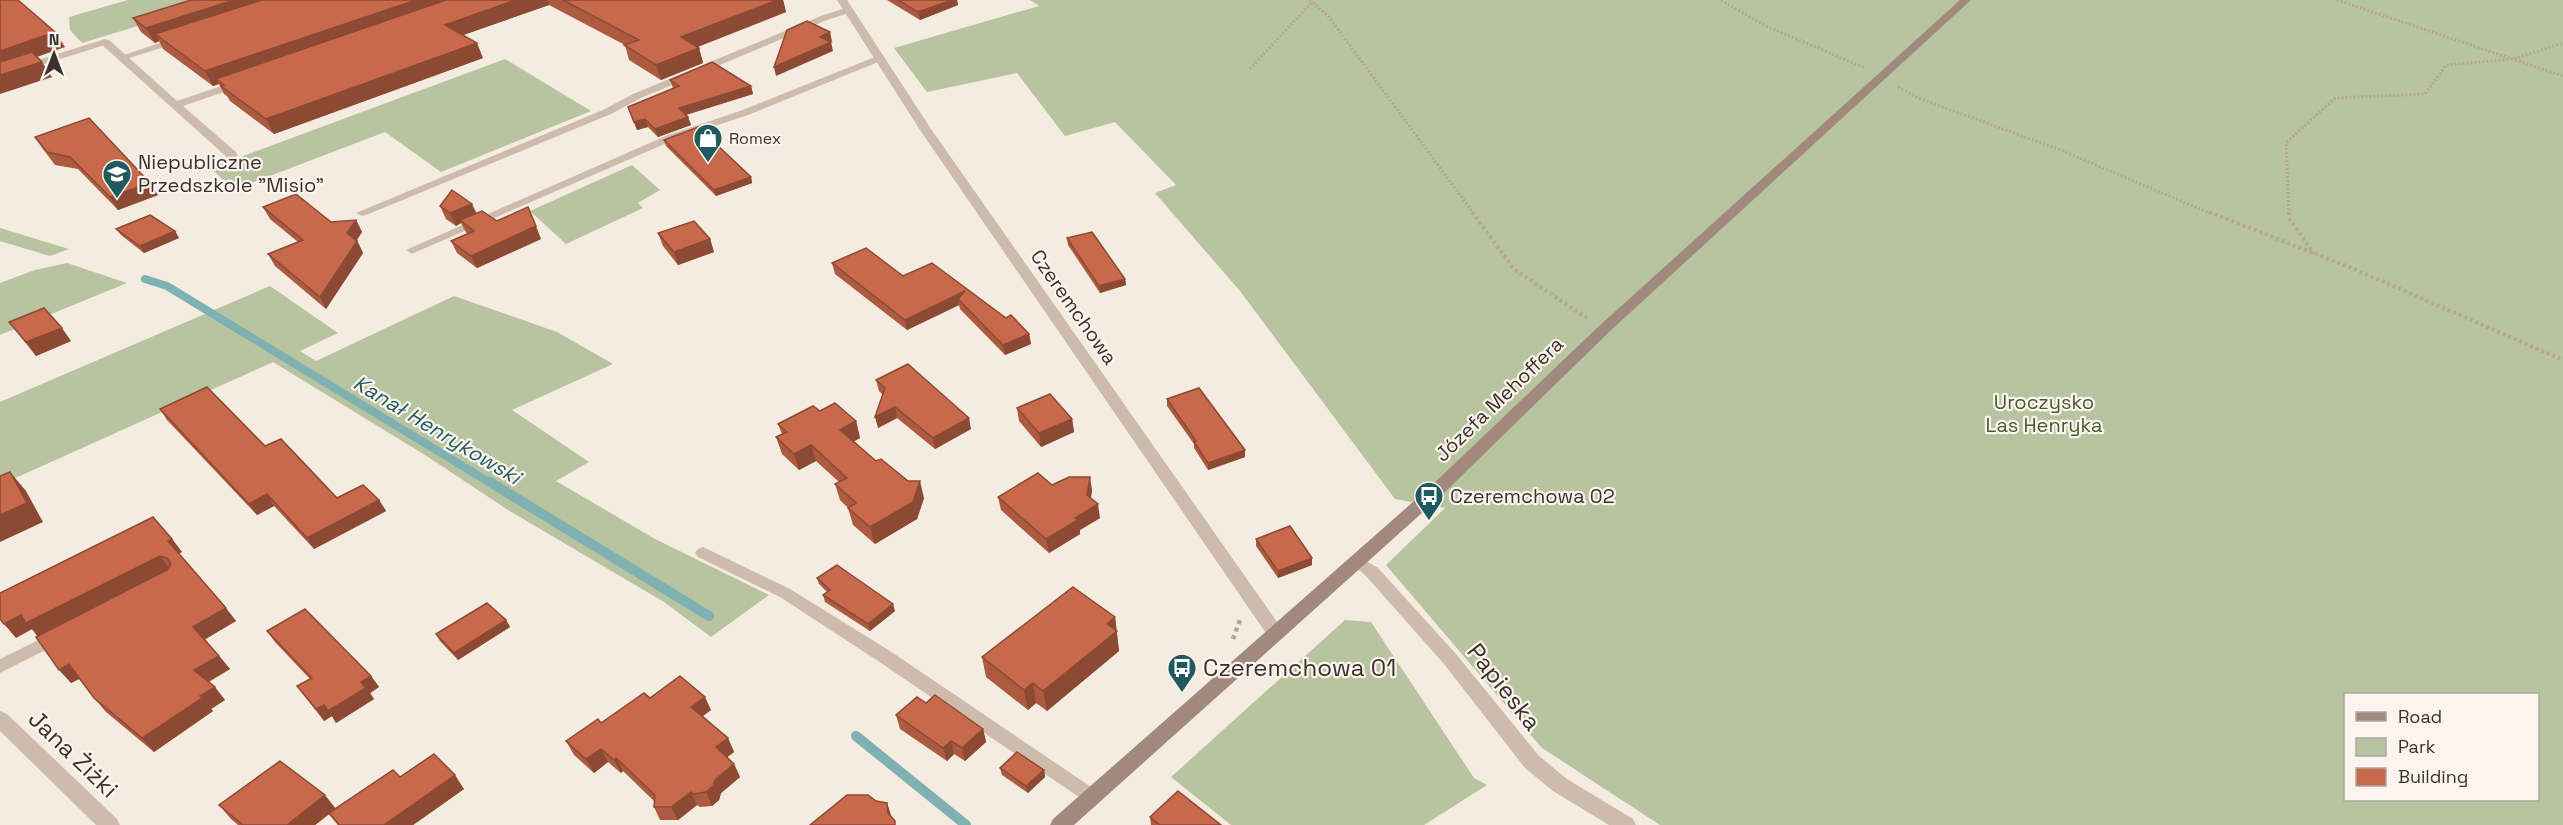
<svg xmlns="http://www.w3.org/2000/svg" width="2563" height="825" font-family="'Space Grotesk',sans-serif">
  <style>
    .green { fill: #b8c4a0; fill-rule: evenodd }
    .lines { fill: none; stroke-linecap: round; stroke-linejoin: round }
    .stream-far1 { stroke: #7fb0b2; stroke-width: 8 }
    .stream { stroke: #7fb0b2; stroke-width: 10 }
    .path-far2 { stroke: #b9a596; stroke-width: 3; stroke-dasharray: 2 2; stroke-linecap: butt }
    .path-far1 { stroke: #b9a596; stroke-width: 4; stroke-dasharray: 3 3; stroke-linecap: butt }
    .path { stroke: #b9a596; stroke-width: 4.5; stroke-dasharray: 4 4; stroke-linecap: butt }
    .lane { fill: #cdbbac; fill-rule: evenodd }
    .street { fill: #cdbbac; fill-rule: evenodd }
    .secondary { fill: #a18a7d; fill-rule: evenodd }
    .wall { fill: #ac5a40 }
    .shaded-wall { fill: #8c4a34 }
    .building { fill: #c8694b; stroke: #8c4a34; stroke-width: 1.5 }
    .labels { text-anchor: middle; stroke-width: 4.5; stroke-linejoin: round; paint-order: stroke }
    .far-poi-label { font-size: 16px; fill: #3b302b; stroke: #fbf5ee; text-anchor: start }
    .poi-label { font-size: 20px; fill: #3b302b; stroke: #fbf5ee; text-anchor: start }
    .street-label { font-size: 20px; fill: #3b302b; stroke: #fbf5ee }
    .park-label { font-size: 20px; fill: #4a5a2e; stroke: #fbf5ee }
    .water-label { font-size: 21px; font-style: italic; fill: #1f5a5e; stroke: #fbf5ee }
    .near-poi-label { font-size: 24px; fill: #3b302b; stroke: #fbf5ee; text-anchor: start }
    .near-street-label { font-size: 24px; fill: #3b302b; stroke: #fbf5ee }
  </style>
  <rect width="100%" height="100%" fill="#f4ebe1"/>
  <g class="green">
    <path d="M 128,0 L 223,0 L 82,43 L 70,30 L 69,17 Z"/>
    <path d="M 1030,0 L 2563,0 L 2563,825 L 1660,825 L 1542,748 L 1386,565 L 1445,508 L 1395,499 L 1240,291 L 1155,193 L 1176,185 L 1115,122 L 1065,136 L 1017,73 L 927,92 L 894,48 L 1039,6 ZM 2346,694 L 2538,694 L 2538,800 L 2346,800 Z"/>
    <path d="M 505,59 L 591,111 L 441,172 L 385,132 L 233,190 L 211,168 Z"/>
    <path d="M 632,165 L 660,190 L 638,203 L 643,208 L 566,244 L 530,211 Z"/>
    <path d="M 0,228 L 69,249 L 50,256 L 0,241 Z"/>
    <path d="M 67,263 L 127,283 L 0,335 L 0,283 L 35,270 Z"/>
    <path d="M 270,286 L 338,333 L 300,351 L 316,361 L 454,296 L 557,332 L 613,364 L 512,410 L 589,462 L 556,481 L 655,539 L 769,595 L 711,637 L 664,602 L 508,510 L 425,455 L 273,362 L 0,485 L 0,402 Z"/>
    <path d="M 1345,620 L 1371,622 L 1474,778 L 1487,785 L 1424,825 L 1231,825 L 1171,777 Z"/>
  </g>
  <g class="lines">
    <path class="stream-far1" d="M 145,279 L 167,286 L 492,484"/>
    <g class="stream">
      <path d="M 490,482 L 709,616"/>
      <path d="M 856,736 L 966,825"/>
    </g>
    <g class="path-far2">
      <path d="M 1310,0 L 1329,17 L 1474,214"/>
      <path d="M 1721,0 L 1766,26 L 1865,68"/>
      <path d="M 2337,0 L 2563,76"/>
      <path d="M 1250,69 L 1313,1"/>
      <path d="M 1898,87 L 1918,98 L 2058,149 L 2212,214"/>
      <path d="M 2289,214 L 2286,143 L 2335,98 L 2425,94 L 2446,65 L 2513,59 L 2563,43"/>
    </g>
    <g class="path-far1">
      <path d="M 1472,212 L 1514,269 L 1588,319"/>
      <path d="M 2209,212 L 2354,269 L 2563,360"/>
      <path d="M 2289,212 L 2289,218 L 2314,254"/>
    </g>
    <path class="path" d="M 1233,639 L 1240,620"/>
    <g class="lane">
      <path d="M 849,7 L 852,8 L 852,12 L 827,20 L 641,98 L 611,114 L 366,215 L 362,216 L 356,213 L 603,110 L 633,94 L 821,16 Z"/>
      <path d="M 177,37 L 182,40 L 180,42 L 123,60 L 118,57 Z"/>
      <path d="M 105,39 L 108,40 L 108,44 L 0,78 L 0,72 Z"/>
      <path d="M 880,55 L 885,58 L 883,60 L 748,115 L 676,139 L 416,252 L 412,254 L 406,250 L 668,135 L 740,111 Z"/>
      <path d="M 703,547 L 790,589 L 890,651 L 1097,791 L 1100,796 L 1097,801 L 1091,804 L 1085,801 L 878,661 L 780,597 L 698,557 L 695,553 L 698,549 Z"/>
      <path d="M 57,631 L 63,633 L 65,637 L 63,641 L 0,673 L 0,659 Z"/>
    </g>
    <g class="street">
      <path d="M 837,0 L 847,0 L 931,129 L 1282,629 L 1285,634 L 1282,639 L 1276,641 L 1270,639 L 920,130 Z"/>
      <path d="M 101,40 L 109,40 L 177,101 L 236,81 L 244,81 L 244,85 L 183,106 L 237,153 L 237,159 L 229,159 L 101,44 Z"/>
      <path d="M 1358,556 L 1378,568 L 1456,654 L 1539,756 L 1567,779 L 1633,819 L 1636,825 L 1609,825 L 1553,791 L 1525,768 L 1444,664 L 1366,576 L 1350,562 L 1352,558 Z"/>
      <path d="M 0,711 L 7,714 L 117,819 L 120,825 L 96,825 L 0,731 Z"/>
    </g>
    <path class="secondary" d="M 1960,0 L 1971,0 L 1608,333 L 1442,495 L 1074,825 L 1050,825 L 1053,819 L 1430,487 L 1598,327 Z"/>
  </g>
  <g class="wall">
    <path d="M 191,0 L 783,0 L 786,12 L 697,47 L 699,48 L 703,63 L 661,80 L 629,60 L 625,45 L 549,5 L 463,35 L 483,58 L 274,134 L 230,101 L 227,96 L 224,94 L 219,84 L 213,86 L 163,49 L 159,41 L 155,43 L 141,32 L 133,18 Z"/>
    <path d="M 887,0 L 957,0 L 958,5 L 920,20 Z"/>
    <path d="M 670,80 L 751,86 L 753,94 L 686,115 L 688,117 L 691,125 L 658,137 L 648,127 L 637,130 L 628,107 L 673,88 Z"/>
    <path d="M 35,137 L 158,195 L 118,210 L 78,169 L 55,165 L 43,149 Z"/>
    <path d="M 664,140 L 751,177 L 752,183 L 716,196 L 666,146 Z"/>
    <path d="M 440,206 L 476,213 L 497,221 L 541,239 L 477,268 L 457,253 L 451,241 L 467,234 L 461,223 L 456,226 L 446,219 Z"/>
    <path d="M 263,207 L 331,222 L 356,220 L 362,232 L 357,240 L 363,253 L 326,309 L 275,266 L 268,254 L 298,242 L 270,219 Z"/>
    <path d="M 116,229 L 175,231 L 179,238 L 144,253 L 121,235 Z"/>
    <path d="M 658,233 L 710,239 L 714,252 L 678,265 L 663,246 Z"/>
    <path d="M 1067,238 L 1125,279 L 1126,285 L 1100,293 L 1068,245 Z"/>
    <path d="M 832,263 L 903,276 L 1006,318 L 1029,334 L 1031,344 L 1005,355 L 960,309 L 959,305 L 907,330 L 835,274 Z"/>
    <path d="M 9,322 L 71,341 L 36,356 Z"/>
    <path d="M 876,380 L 971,429 L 935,449 L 897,418 L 878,428 L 883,395 L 879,391 Z"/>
    <path d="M 1167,399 L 1245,450 L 1245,457 L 1208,470 L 1194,448 L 1194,444 L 1167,406 Z"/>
    <path d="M 1017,408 L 1072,419 L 1074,432 L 1041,447 L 1019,421 Z"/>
    <path d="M 160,409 L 265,446 L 337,498 L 379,500 L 386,511 L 314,549 L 274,506 L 257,515 L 167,420 Z"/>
    <path d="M 820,411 L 856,421 L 860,438 L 854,441 L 876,461 L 924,498 L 917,519 L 875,544 L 853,525 L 848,508 L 840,500 L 835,484 L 839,482 L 816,461 L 799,470 L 782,454 L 776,437 L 782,434 L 778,424 Z"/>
    <path d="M 1052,485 L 1092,490 L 1091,498 L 1100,518 L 1080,530 L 1080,534 L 1049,553 L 1001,510 L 998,497 Z"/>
    <path d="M 172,539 L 182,552 L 179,553 L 236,621 L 205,639 L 230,669 L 209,682 L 225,700 L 211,709 L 213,711 L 154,752 L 106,712 L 94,698 L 79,679 L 71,683 L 38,636 L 32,629 L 16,638 Z"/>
    <path d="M 1256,539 L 1312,565 L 1278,578 L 1256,546 Z"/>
    <path d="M 817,578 L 895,611 L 870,631 L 825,602 L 823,595 L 827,592 L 819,584 Z"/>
    <path d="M 1115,617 L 1119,651 L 1047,711 L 1036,703 L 1028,710 L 986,677 L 982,657 Z"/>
    <path d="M 506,620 L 510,627 L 458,660 L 440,641 L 436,634 Z"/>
    <path d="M 267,631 L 371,676 L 379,687 L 370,693 L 374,699 L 336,723 L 332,716 L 324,721 L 297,686 L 310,679 L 275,642 Z"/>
    <path d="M 650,698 L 711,710 L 703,716 L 728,738 L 734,752 L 727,757 L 734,764 L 740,777 L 721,793 L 719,800 L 712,806 L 700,807 L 697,805 L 678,820 L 660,820 L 654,807 L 654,801 L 623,771 L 621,773 L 608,762 L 594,773 L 574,755 L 566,741 Z"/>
    <path d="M 926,703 L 983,729 L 986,742 L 965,761 L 954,754 L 947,761 L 900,729 L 896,715 Z"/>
    <path d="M 1000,768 L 1044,770 L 1045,777 L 1028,793 L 1002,775 Z"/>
    <path d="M 400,777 L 464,789 L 413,825 L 338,825 L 329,814 L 315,825 L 238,825 L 231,819 L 219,805 L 336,808 Z"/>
    <path d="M 1150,817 L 1221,825 L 1151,825 Z"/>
  </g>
  <g class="shaded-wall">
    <path d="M 234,0 L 286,0 L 155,34 L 159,41 L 155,43 L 146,28 Z"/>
    <path d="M 416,0 L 464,0 L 216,79 L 219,84 L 213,86 L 205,71 Z"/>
    <path d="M 516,0 L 548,0 L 549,5 L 452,39 L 445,25 Z"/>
    <path d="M 777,0 L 783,0 L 786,12 L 685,52 L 681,37 Z"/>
    <path d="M 952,0 L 957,0 L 958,5 L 920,20 L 918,12 Z"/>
    <path d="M 55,32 L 65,47 L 0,70 L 0,51 Z"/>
    <path d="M 830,32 L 832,41 L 822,46 L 820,37 Z"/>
    <path d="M 831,42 L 833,51 L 776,76 L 774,67 Z"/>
    <path d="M 477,43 L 483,58 L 274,134 L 266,119 Z"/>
    <path d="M 699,48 L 703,63 L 661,80 L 656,65 Z"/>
    <path d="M 42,62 L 52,77 L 0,94 L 0,75 Z"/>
    <path d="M 751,86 L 753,94 L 682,116 L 679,108 Z"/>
    <path d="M 688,117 L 691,125 L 658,137 L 655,129 Z"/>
    <path d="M 645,119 L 648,127 L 637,130 L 634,122 Z"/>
    <path d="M 751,177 L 752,183 L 716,196 L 714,190 Z"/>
    <path d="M 150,183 L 158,195 L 118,210 L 110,197 Z"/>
    <path d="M 472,204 L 478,216 L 460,220 L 461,223 L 456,226 L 450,213 Z"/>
    <path d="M 356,220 L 362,232 L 353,245 L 347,233 Z"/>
    <path d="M 536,226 L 541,239 L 477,268 L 471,256 Z"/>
    <path d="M 175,231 L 179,238 L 144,253 L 140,246 Z"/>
    <path d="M 710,239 L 714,252 L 678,265 L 674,252 Z"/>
    <path d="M 357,241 L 363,253 L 326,309 L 320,297 Z"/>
    <path d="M 1125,279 L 1126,285 L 1100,293 L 1099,286 Z"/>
    <path d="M 965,291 L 958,299 L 959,305 L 907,330 L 905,320 Z"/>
    <path d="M 62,328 L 71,341 L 36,356 L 26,342 Z"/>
    <path d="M 1029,334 L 1031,344 L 1005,355 L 1003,345 Z"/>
    <path d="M 895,407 L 897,418 L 878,428 L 875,417 Z"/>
    <path d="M 969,418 L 971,429 L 935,449 L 933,438 Z"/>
    <path d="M 1072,419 L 1074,432 L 1041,447 L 1039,433 Z"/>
    <path d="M 856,421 L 860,438 L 845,446 L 840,430 Z"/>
    <path d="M 811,445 L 816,461 L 799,470 L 794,454 Z"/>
    <path d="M 1245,450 L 1245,457 L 1208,470 L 1208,463 Z"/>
    <path d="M 10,472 L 26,491 L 43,522 L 0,542 L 0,515 Z"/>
    <path d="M 1090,477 L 1092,490 L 1089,509 L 1087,495 Z"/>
    <path d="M 920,481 L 924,498 L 917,519 L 875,544 L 870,527 Z"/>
    <path d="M 267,494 L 274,506 L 257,515 L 249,504 Z"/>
    <path d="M 379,500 L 386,511 L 314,549 L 307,538 Z"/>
    <path d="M 1098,504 L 1100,518 L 1080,530 L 1080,534 L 1049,553 L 1046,539 L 1075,518 Z"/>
    <path d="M 172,539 L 182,552 L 178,554 L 168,541 Z"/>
    <path d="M 160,556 L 170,569 L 38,637 L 32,629 L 16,638 L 4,624 L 21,615 Z"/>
    <path d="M 1312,558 L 1312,565 L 1278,578 L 1278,571 Z"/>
    <path d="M 893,604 L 895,611 L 870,631 L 868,624 Z"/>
    <path d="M 226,608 L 236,621 L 204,640 L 193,627 Z"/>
    <path d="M 1115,617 L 1119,651 L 1047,711 L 1043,691 L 1107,624 Z"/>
    <path d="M 506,620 L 510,627 L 458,660 L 454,653 Z"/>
    <path d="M 219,656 L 230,669 L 205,683 L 194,670 Z"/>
    <path d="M 69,664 L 81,678 L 71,683 L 59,670 Z"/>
    <path d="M 371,676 L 379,687 L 370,693 L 374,699 L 336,723 L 332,716 L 324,721 L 316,709 Z"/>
    <path d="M 1033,683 L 1036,703 L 1028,710 L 1024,690 Z"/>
    <path d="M 215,687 L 225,700 L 211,709 L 213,711 L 154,752 L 142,738 Z"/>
    <path d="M 705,697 L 711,710 L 697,720 L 691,707 Z"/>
    <path d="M 983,729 L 986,742 L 965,761 L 962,748 Z"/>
    <path d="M 728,738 L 734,752 L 722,761 L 716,747 Z"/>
    <path d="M 951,741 L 954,754 L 947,761 L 943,748 Z"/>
    <path d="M 601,749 L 608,762 L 594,773 L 586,759 Z"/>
    <path d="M 616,758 L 623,771 L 621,773 L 614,760 Z"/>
    <path d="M 734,764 L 740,777 L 721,793 L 719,800 L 712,806 L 706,792 L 715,780 Z"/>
    <path d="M 1044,770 L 1045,777 L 1028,793 L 1026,786 Z"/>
    <path d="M 455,775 L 464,789 L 413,825 L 384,825 Z"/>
    <path d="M 691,792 L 697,805 L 678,820 L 671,807 Z"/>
    <path d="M 325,795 L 336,809 L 315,825 L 287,825 Z"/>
    <path d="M 887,803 L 891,815 L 892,825 L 888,813 Z"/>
  </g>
  <g class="building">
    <path d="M 0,0 L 18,0 L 55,32 L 0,51 Z"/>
    <path d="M 191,0 L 234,0 L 146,28 L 133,18 Z"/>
    <path d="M 262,0 L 416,0 L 205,71 L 155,34 Z"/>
    <path d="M 446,0 L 516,0 L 445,25 L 477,43 L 266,119 L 221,86 L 224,85 L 216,79 Z"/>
    <path d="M 563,0 L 777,0 L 681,37 L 699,48 L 656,65 L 624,45 L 639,40 Z"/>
    <path d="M 898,0 L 952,0 L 918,12 Z"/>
    <path d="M 807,21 L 830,32 L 820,37 L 831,42 L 774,67 L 787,30 Z"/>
    <path d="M 32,52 L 42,62 L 0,75 L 0,62 Z"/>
    <path d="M 712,62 L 751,86 L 679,108 L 688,117 L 655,129 L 645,119 L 634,122 L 628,107 L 679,86 L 670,80 Z"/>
    <path d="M 89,118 L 150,183 L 110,197 L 70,157 L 47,152 L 35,137 Z"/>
    <path d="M 698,127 L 751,177 L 714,190 L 664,140 Z"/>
    <path d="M 452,190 L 472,204 L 450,213 L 440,206 Z"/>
    <path d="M 296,194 L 331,222 L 356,220 L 347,233 L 357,241 L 320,297 L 268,254 L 303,240 L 263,207 Z"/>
    <path d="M 528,207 L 536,226 L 471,256 L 451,241 L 474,231 L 460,220 L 482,211 L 497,221 Z"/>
    <path d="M 150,215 L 175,231 L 140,246 L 116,229 Z"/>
    <path d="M 694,221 L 710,239 L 674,252 L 658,233 Z"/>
    <path d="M 1092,232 L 1125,279 L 1099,286 L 1067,238 Z"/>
    <path d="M 866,248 L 903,276 L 932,263 L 1006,318 L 1011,315 L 1029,334 L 1003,345 L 958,299 L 965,291 L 905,320 L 832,263 Z"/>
    <path d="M 44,308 L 62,328 L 26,342 L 9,322 Z"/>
    <path d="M 908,364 L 969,418 L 933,438 L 895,407 L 875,417 L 885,388 L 876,380 Z"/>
    <path d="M 207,387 L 265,446 L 281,439 L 337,498 L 363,485 L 379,500 L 307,538 L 267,494 L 249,504 L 160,409 Z"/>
    <path d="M 1199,388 L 1245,450 L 1208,463 L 1194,442 L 1196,441 L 1167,399 Z"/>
    <path d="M 1050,394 L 1072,419 L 1039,433 L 1017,408 Z"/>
    <path d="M 835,403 L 856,421 L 840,430 L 876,461 L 881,459 L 908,481 L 920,481 L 913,502 L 870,527 L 848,508 L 856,503 L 835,484 L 847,478 L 811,445 L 794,454 L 776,437 L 787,432 L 778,424 L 813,406 L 820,411 Z"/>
    <path d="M 10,472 L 27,503 L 0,515 L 0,476 Z"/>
    <path d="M 1038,473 L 1052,485 L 1069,477 L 1090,477 L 1087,495 L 1098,504 L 1075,518 L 1078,520 L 1046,539 L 998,497 Z"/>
    <path d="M 153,517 L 172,539 L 168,541 L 226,608 L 193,627 L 219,656 L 194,670 L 215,687 L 200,696 L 202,698 L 142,738 L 94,698 L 69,664 L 59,670 L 36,637 L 167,570 L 171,564 L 167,558 L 160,556 L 26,623 L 21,615 L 4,624 L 0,619 L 0,593 Z"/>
    <path d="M 1290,526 L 1312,558 L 1278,571 L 1256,539 Z"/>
    <path d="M 837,565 L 893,604 L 868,624 L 823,595 L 830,590 L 817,578 Z"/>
    <path d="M 1073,587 L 1115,617 L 1107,624 L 1117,631 L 1043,691 L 1033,683 L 1024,690 L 982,657 Z"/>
    <path d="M 487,603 L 506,620 L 454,653 L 436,634 Z"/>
    <path d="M 305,609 L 371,676 L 361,682 L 366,688 L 328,711 L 324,705 L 316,709 L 297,686 L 312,678 L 267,631 Z"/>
    <path d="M 680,676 L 705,697 L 691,707 L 728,738 L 716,747 L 734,764 L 715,780 L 713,786 L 706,792 L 693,794 L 691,792 L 671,807 L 654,807 L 655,795 L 616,758 L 614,760 L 601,749 L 586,759 L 566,741 L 598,719 L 601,723 L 644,693 L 650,698 Z"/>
    <path d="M 935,695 L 983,729 L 962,748 L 951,741 L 943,748 L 896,715 L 917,697 L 926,703 Z"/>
    <path d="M 1017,752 L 1044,770 L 1026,786 L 1000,768 Z"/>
    <path d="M 434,754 L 455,775 L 384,825 L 339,825 L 329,813 L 393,770 L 400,777 Z"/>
    <path d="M 280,761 L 325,795 L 287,825 L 243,825 L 219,805 Z"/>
    <path d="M 1178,791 L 1221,825 L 1160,825 L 1150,817 Z"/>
    <path d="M 847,795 L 868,795 L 876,801 L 887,803 L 888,813 L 895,821 L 895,825 L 810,825 Z"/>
  </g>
  <defs>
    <g id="shop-pin" transform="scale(1.5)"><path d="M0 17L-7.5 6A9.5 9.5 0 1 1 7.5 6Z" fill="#1f5a5e" stroke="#fbf5ee"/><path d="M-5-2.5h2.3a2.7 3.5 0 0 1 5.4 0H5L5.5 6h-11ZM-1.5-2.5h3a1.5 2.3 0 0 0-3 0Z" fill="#fff"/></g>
    <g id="school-pin" transform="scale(1.5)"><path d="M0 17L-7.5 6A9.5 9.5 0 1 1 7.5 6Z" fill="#1f5a5e" stroke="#fbf5ee"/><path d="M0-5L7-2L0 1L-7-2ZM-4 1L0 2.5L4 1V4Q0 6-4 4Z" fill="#fff"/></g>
    <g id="bus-pin" transform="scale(1.5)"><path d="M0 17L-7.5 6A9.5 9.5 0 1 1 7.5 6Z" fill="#1f5a5e" stroke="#fbf5ee"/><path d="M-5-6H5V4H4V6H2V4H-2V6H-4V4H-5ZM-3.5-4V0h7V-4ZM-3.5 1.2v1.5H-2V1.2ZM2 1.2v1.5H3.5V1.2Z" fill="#fff"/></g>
  </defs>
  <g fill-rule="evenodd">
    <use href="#shop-pin" x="708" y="138"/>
    <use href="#school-pin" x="117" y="174"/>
    <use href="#bus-pin" x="1429" y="496"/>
    <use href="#bus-pin" x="1182" y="668"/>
  </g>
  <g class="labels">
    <g class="far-poi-label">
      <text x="729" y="144">Romex</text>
    </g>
    <g class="poi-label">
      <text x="138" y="169">Niepubliczne<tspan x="138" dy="23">Przedszkole "Misio"</tspan></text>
      <text x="1450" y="503">Czeremchowa 02</text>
    </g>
    <g class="street-label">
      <text transform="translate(1074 307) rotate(55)" y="7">Czeremchowa</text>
      <text transform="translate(1499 399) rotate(-44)" y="7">Józefa Mehoffera</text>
    </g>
    <g class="park-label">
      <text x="2044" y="409">Uroczysko<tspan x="2044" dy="23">Las Henryka</tspan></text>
    </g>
    <g class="water-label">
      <text transform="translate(437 430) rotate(31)" y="7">Kanał Henrykowski</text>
    </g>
    <g class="near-poi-label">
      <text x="1203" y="676">Czeremchowa 01</text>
    </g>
    <g class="near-street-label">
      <text transform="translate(1504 687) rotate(52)" y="8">Papieska</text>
      <text transform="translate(73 754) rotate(44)" y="8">Jana Żiżki</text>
    </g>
  </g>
  <rect x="2344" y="693" width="195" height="108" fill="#fbf5ee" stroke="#aea6a0" stroke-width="1.5"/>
  <rect x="2356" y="712" width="30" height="9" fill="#a18a7d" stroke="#aea6a0" stroke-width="1.5"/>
  <text x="2398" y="723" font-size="18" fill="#3b302b">Road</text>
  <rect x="2356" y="738" width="30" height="18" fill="#b8c4a0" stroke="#aea6a0" stroke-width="1.5"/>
  <text x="2398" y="753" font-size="18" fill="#3b302b">Park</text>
  <rect x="2356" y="768" width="30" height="18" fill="#c8694b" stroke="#aea6a0" stroke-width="1.5"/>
  <text x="2398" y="783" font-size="18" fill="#3b302b">Building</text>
  <g transform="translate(54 54)" stroke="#fbf5ee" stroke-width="4.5" paint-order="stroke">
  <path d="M0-4.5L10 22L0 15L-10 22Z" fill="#3b302b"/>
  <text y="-9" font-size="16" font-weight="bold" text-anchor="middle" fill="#3b302b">N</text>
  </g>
</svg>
